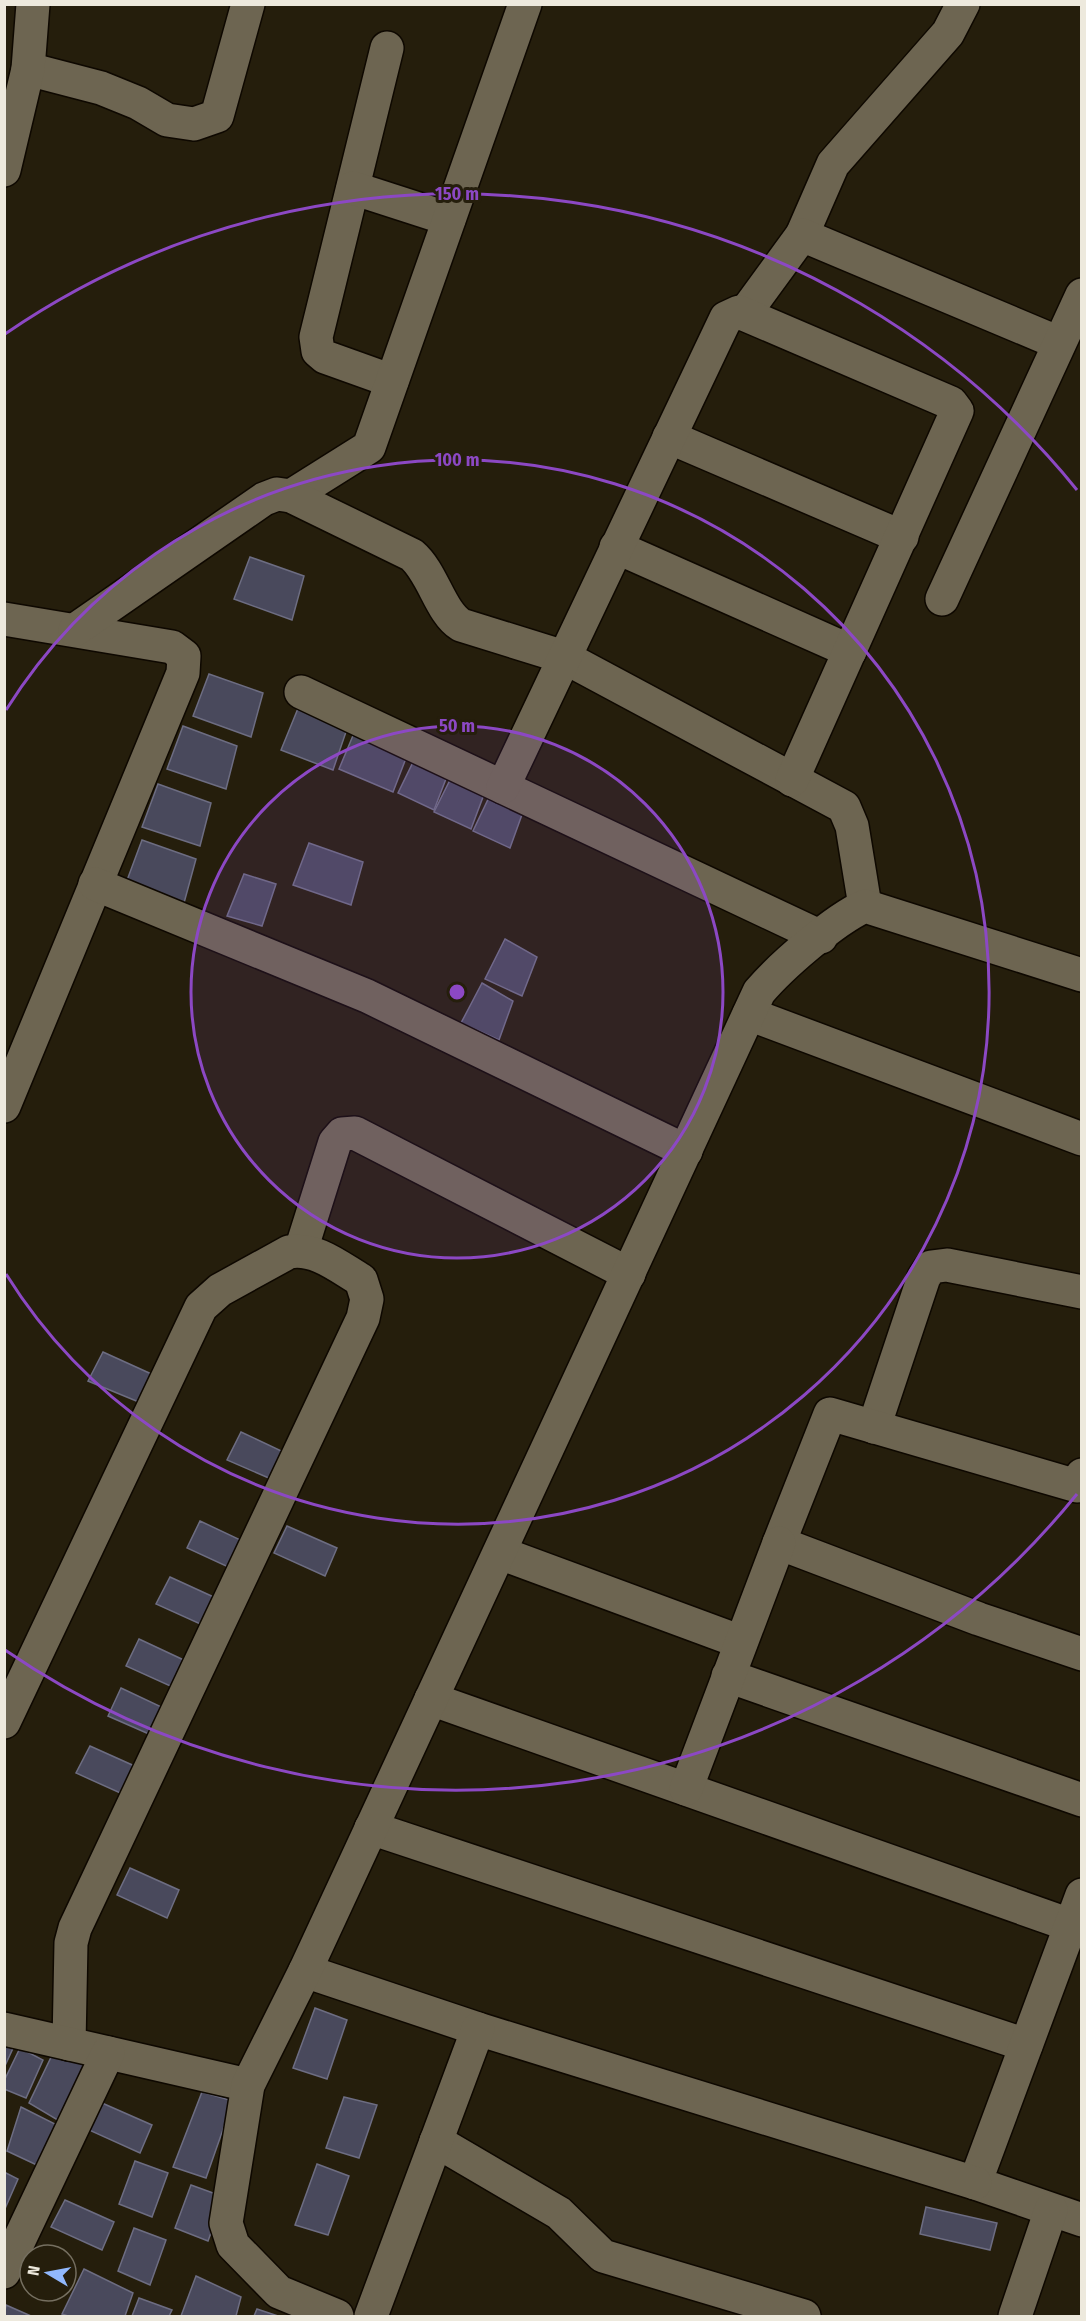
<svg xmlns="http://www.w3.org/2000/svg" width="1086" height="2321" font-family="'Fira Sans Condensed',sans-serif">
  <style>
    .building { fill: #49495c; stroke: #6d6d82; stroke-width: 1.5 }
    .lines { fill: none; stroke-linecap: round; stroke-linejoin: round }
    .minor-casing { stroke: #0e0800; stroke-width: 36 }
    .minor { stroke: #6d6551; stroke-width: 33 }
    .ring { fill: none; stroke: #8c48c4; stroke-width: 3 }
    .centre { fill: #8c48c4; stroke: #251e0c; stroke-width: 3 }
    .ring-label { font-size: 18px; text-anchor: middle; font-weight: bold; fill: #8c48c4; stroke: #251e0c; stroke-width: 6; stroke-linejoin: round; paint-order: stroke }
  </style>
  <rect width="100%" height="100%" fill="#251e0c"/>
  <g class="building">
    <path d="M 250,557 L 304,576 L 292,620 L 234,599 Z"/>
    <path d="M 209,674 L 263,693 L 251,737 L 193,716 Z"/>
    <path d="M 299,706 L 348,726 L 333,770 L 281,750 Z"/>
    <path d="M 183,726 L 237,746 L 226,789 L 167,769 Z"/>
    <path d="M 357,726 L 408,753 L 393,792 L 339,769 Z"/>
    <path d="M 417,754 L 449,771 L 434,810 L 398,793 Z"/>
    <path d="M 454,772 L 486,789 L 471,829 L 434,812 Z"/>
    <path d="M 158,784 L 211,803 L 200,846 L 142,827 Z"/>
    <path d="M 492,791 L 524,809 L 510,848 L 473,831 Z"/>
    <path d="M 142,840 L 196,859 L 184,903 L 126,883 Z"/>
    <path d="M 309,843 L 363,862 L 351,905 L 293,885 Z"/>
    <path d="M 244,874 L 276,884 L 262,926 L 227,916 Z"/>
    <path d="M 505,939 L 537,957 L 522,996 L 485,979 Z"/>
    <path d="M 482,983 L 513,1001 L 499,1040 L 461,1023 Z"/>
    <path d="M 103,1352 L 158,1377 L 146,1405 L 88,1381 Z"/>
    <path d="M 241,1432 L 290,1455 L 278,1482 L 227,1460 Z"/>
    <path d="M 200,1521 L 249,1544 L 237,1571 L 187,1548 Z"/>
    <path d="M 287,1526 L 337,1548 L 325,1576 L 274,1553 Z"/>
    <path d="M 170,1577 L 218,1599 L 207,1627 L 156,1604 Z"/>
    <path d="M 139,1639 L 188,1662 L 177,1689 L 126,1666 Z"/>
    <path d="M 121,1688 L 170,1711 L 158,1738 L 108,1716 Z"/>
    <path d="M 90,1746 L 139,1768 L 127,1796 L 76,1773 Z"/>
    <path d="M 130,1868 L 179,1890 L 167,1918 L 117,1895 Z"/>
    <path d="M 315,2008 L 347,2020 L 327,2079 L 293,2068 Z"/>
    <path d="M 4,2041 L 14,2046 L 4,2068 Z"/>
    <path d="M 20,2048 L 43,2060 L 26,2098 L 4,2089 L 4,2081 Z"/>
    <path d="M 55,2049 L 92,2068 L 66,2125 L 29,2103 Z"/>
    <path d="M 202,2092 L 233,2101 L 206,2178 L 173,2167 Z"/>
    <path d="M 344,2097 L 377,2105 L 359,2158 L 326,2148 Z"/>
    <path d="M 102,2103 L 152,2125 L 140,2153 L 89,2130 Z"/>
    <path d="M 21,2107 L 59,2126 L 41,2167 L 7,2151 Z"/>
    <path d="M 135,2161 L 168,2173 L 152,2217 L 119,2204 Z"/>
    <path d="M 317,2164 L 349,2176 L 328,2235 L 295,2225 Z"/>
    <path d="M 4,2172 L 18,2179 L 4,2211 Z"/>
    <path d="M 191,2185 L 224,2197 L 208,2241 L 175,2228 Z"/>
    <path d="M 65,2200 L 114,2222 L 102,2250 L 51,2227 Z"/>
    <path d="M 926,2207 L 997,2223 L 990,2250 L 920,2234 Z"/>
    <path d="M 134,2228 L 166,2240 L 150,2285 L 118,2271 Z"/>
    <path d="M 84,2269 L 133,2293 L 125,2316 L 68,2316 L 62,2314 Z"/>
    <path d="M 196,2276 L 241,2297 L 236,2316 L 181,2316 Z"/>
    <path d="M 139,2298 L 172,2310 L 169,2316 L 132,2316 Z"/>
    <path d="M 6,2305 L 31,2316 L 4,2316 Z"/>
    <path d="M 257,2309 L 278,2316 L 254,2316 Z"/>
  </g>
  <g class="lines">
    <g class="minor-casing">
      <g id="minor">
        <path d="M 387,48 L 316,337 L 318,351 L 325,357 L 392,381"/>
        <path d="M 28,69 L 101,88 L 138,103 L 167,120 L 194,124 L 217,116 L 248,4"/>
        <path d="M 4,170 L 28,69 L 33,4"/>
        <path d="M 353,188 L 449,219"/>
        <path d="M 802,235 L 833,164 L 948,33 L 963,4"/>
        <path d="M 745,313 L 802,235 L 1059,343"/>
        <path d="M 669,437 L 902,537"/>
        <path d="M 291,496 L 369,447 L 525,4"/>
        <path d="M 616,547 L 850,651"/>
        <path d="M 942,599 L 1082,295"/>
        <path d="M 4,619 L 172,647 L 184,656 L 183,673 L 4,1106"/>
        <path d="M 75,630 L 264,499 L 277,494 L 291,496 L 412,555 C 433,573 440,612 461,625 L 564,657 L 844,807 L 852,826 L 865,906"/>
        <path d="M 301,692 L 821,937"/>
        <path d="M 503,787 L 726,318 L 739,312 L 951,403 L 957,411 L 792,780"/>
        <path d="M 95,884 L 367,996 L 686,1151"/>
        <path d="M 749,1014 L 1082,1139"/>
        <path d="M 301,1250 L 335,1142 L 342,1134 L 355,1133 L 629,1274"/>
        <path d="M 874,1427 L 924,1277 L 931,1267 L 947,1265 L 1082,1292"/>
        <path d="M 1082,1475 L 1077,1486 L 830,1414 L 779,1543 L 979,1619 L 1082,1654"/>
        <path d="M 500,1553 L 741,1642"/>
        <path d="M 728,1676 L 1082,1800"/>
        <path d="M 431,1699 L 1070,1925"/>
        <path d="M 4,1722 L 201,1307 L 220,1290 L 289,1252 C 315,1247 339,1267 361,1280 L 367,1299 L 363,1318 L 75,1928 L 71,1943 L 69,2044"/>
        <path d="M 686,1789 L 779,1543"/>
        <path d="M 371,1828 L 1026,2045"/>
        <path d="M 1082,1895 L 975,2183 L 1082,2220"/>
        <path d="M 305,1971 L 478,2029 L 975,2183"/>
        <path d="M 4,2029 L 248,2085"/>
        <path d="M 436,2141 L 559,2213 L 603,2256 L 804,2316"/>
        <path d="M 4,2272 L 108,2053"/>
        <path d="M 337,2316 L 279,2292 L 233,2245 L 226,2223 L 248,2085 L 305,1971 L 759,992 C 781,966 834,920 865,906 L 1082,975"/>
        <path d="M 371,2316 L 478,2029"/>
        <path d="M 1015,2316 L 1051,2210"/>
      </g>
    </g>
    <use href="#minor" class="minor"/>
  </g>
  <circle cx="457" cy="992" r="266" fill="#8c48c4" fill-opacity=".12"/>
  <g class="ring">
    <circle cx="457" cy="992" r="266"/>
    <path d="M6 710A532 532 0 1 1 6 1274"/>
    <path d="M1077 1494A798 798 0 0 1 5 1650M5 334A798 798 0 0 1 1077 490"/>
  </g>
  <circle cx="457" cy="992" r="9" class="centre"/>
  <g class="ring-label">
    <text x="457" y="200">150 m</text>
    <text x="457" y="466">100 m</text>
    <text x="457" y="732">50 m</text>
  </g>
  <rect width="1086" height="2321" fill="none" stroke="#ede9dd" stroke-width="12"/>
  <g transform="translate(48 2273) rotate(280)"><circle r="28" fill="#251e0c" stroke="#756f60" stroke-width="1.5"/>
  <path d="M0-4.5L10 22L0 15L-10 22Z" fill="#91b8fd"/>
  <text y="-9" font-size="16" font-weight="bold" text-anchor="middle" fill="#ede9dd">N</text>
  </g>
</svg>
